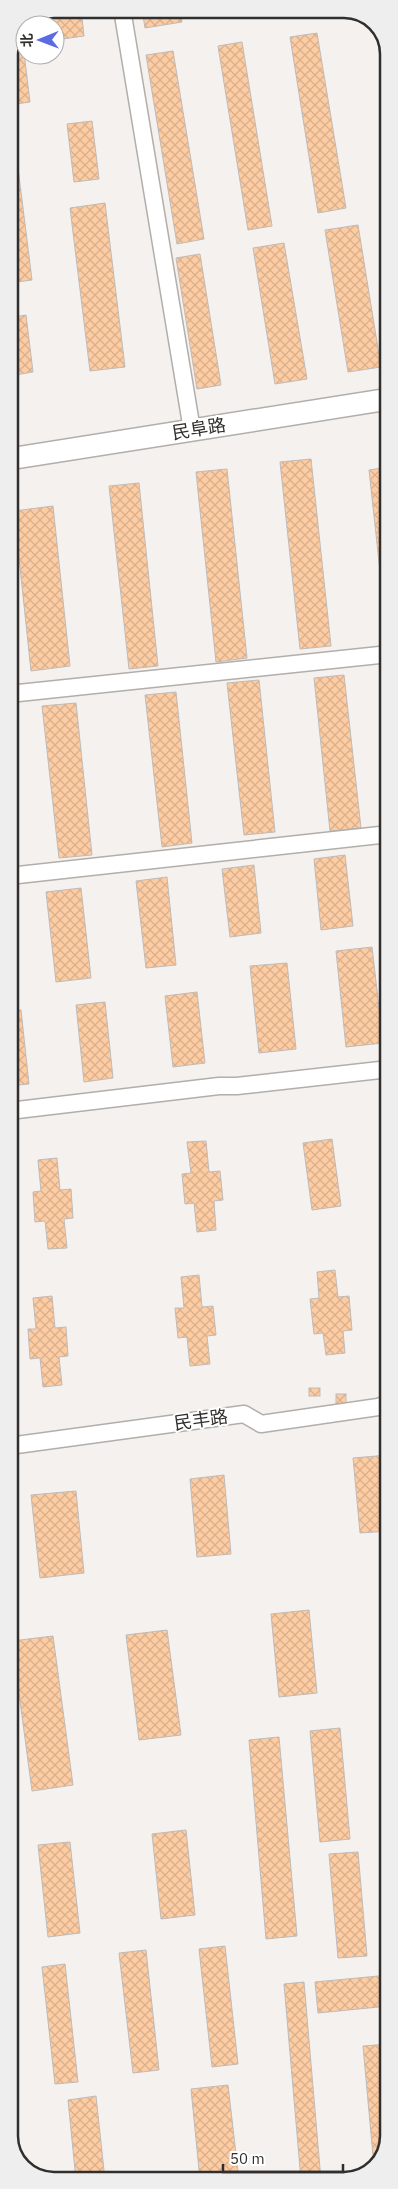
<svg xmlns="http://www.w3.org/2000/svg" width="398" height="2189" font-family="'IBM Plex Sans','Noto Sans SC',sans-serif">
  <style>
    .building { fill: url(#building-cross-hatch); stroke: #bfbbb8 }
    .lines { fill: none; stroke-linecap: round; stroke-linejoin: round }
    .minor-casing { stroke: #b2aeaa; stroke-width: 19 }
    .tertiary-casing { stroke: #b2aeaa; stroke-width: 24 }
    .minor { stroke: #fff; stroke-width: 16 }
    .tertiary { stroke: #fff; stroke-width: 21 }
    .labels { text-anchor: middle; stroke-width: 4; stroke-linejoin: round; paint-order: stroke }
    .street-label { font-size: 18px; fill: #302f2d; stroke: #fff }
    .rim { fill: none; stroke: #302f2d; stroke-width: 2.5 }
  </style>
  <defs>
    <pattern id="building-cross-hatch" width="8" height="8" patternUnits="userSpaceOnUse" patternTransform="scale(1.25)"><rect width="8" height="8" fill="#fdcca3"/><path d="M0 0l8 8M0 8l8-8" fill="none" stroke="#d9b08d"/></pattern>
  </defs>
  <rect width="100%" height="100%" fill="#f5f1ee"/>
  <g class="building">
    <path d="M 54,9 L 81,9 L 84,36 L 55,40 L 55,25 L 51,25 L 49,11 Z"/>
    <path d="M 142,9 L 180,9 L 182,22 L 145,28 Z"/>
    <path d="M 260,9 L 288,9 L 288,10 L 261,15 Z"/>
    <path d="M 21,28 L 30,102 L 9,105 L 9,54 Z"/>
    <path d="M 317,33 L 346,208 L 318,213 L 290,37 Z"/>
    <path d="M 242,42 L 272,226 L 248,230 L 218,46 Z"/>
    <path d="M 173,51 L 204,239 L 177,244 L 146,55 Z"/>
    <path d="M 92,121 L 99,179 L 74,182 L 67,124 Z"/>
    <path d="M 16,152 L 32,280 L 9,283 L 9,153 Z"/>
    <path d="M 105,203 L 125,367 L 90,371 L 70,208 Z"/>
    <path d="M 358,225 L 381,367 L 348,372 L 325,230 Z"/>
    <path d="M 284,243 L 307,379 L 275,384 L 253,248 Z"/>
    <path d="M 200,254 L 221,385 L 197,389 L 176,258 Z"/>
    <path d="M 26,315 L 33,372 L 9,376 L 9,318 Z"/>
    <path d="M 311,459 L 331,646 L 300,649 L 280,462 Z"/>
    <path d="M 389,467 L 389,645 L 388,645 L 369,470 Z"/>
    <path d="M 227,469 L 247,658 L 216,662 L 196,472 Z"/>
    <path d="M 139,483 L 158,666 L 129,669 L 109,486 Z"/>
    <path d="M 53,506 L 70,666 L 31,671 L 14,511 Z"/>
    <path d="M 344,675 L 361,828 L 330,831 L 314,678 Z"/>
    <path d="M 259,680 L 275,832 L 244,835 L 227,683 Z"/>
    <path d="M 176,692 L 192,843 L 162,847 L 145,695 Z"/>
    <path d="M 76,703 L 92,855 L 59,858 L 42,706 Z"/>
    <path d="M 345,855 L 353,926 L 321,930 L 314,859 Z"/>
    <path d="M 254,865 L 261,933 L 230,937 L 222,869 Z"/>
    <path d="M 167,877 L 176,965 L 146,968 L 136,881 Z"/>
    <path d="M 81,888 L 91,978 L 56,982 L 46,892 Z"/>
    <path d="M 372,947 L 383,1043 L 346,1047 L 336,951 Z"/>
    <path d="M 287,963 L 296,1049 L 259,1053 L 250,966 Z"/>
    <path d="M 197,992 L 205,1063 L 173,1067 L 165,996 Z"/>
    <path d="M 105,1002 L 113,1078 L 84,1082 L 76,1005 Z"/>
    <path d="M 21,1010 L 29,1084 L 9,1086 L 9,1011 Z"/>
    <path d="M 332,1139 L 341,1206 L 312,1210 L 303,1143 Z"/>
    <path d="M 206,1141 L 209,1172 L 220,1171 L 223,1200 L 214,1201 L 216,1230 L 197,1232 L 194,1203 L 185,1204 L 182,1174 L 191,1173 L 187,1142 Z"/>
    <path d="M 57,1158 L 60,1190 L 71,1189 L 73,1218 L 64,1219 L 67,1248 L 48,1249 L 45,1221 L 35,1222 L 33,1192 L 41,1191 L 38,1160 Z"/>
    <path d="M 335,1270 L 338,1297 L 349,1296 L 352,1330 L 343,1331 L 345,1353 L 326,1355 L 323,1333 L 314,1334 L 310,1299 L 319,1298 L 317,1272 Z"/>
    <path d="M 199,1275 L 202,1307 L 213,1306 L 216,1335 L 207,1336 L 210,1364 L 190,1366 L 187,1337 L 178,1338 L 175,1308 L 184,1308 L 181,1277 Z"/>
    <path d="M 52,1296 L 55,1328 L 66,1327 L 68,1356 L 59,1357 L 62,1385 L 43,1387 L 40,1358 L 30,1359 L 28,1329 L 36,1329 L 33,1298 Z"/>
    <rect x="309" y="1388" width="11" height="8"/>
    <rect x="336" y="1394" width="10" height="10"/>
    <path d="M 388,1455 L 389,1531 L 360,1533 L 353,1458 Z"/>
    <path d="M 224,1475 L 231,1554 L 197,1557 L 190,1479 Z"/>
    <path d="M 76,1491 L 84,1573 L 40,1578 L 31,1495 Z"/>
    <path d="M 309,1610 L 317,1693 L 279,1697 L 271,1614 Z"/>
    <path d="M 167,1630 L 181,1735 L 139,1740 L 126,1635 Z"/>
    <path d="M 53,1636 L 73,1785 L 32,1791 L 12,1641 Z"/>
    <path d="M 387,1722 L 389,1722 L 389,1750 Z"/>
    <path d="M 340,1728 L 350,1839 L 320,1842 L 310,1731 Z"/>
    <path d="M 279,1737 L 297,1936 L 266,1939 L 249,1740 Z"/>
    <path d="M 186,1830 L 195,1915 L 161,1919 L 152,1834 Z"/>
    <path d="M 70,1842 L 80,1933 L 48,1937 L 38,1845 Z"/>
    <path d="M 358,1852 L 367,1956 L 338,1958 L 329,1854 Z"/>
    <path d="M 225,1946 L 238,2064 L 212,2067 L 199,1949 Z"/>
    <path d="M 146,1950 L 159,2070 L 133,2073 L 119,1953 Z"/>
    <path d="M 65,1964 L 78,2082 L 55,2084 L 42,1967 Z"/>
    <path d="M 389,1975 L 389,2006 L 318,2013 L 315,1982 Z"/>
    <path d="M 304,1982 L 321,2180 L 301,2180 L 284,1984 Z"/>
    <path d="M 389,2044 L 389,2135 L 378,2165 L 374,2167 L 363,2046 Z"/>
    <path d="M 228,2085 L 239,2180 L 200,2180 L 191,2089 Z"/>
    <path d="M 96,2096 L 105,2180 L 76,2180 L 68,2100 Z"/>
  </g>
  <g class="lines">
    <g class="minor-casing">
      <g id="minor">
        <path d="M 122,9 L 192,430"/>
        <path d="M 9,694 L 389,654"/>
        <path d="M 9,876 L 389,834"/>
        <path d="M 9,1111 L 219,1086 L 237,1086 L 389,1069"/>
        <path d="M 9,1446 L 244,1414 L 261,1424 L 378,1407 L 389,1403"/>
      </g>
    </g>
    <g class="tertiary-casing">
      <path id="tertiary" d="M 9,459 L 389,399"/>
    </g>
    <use href="#minor" class="minor"/>
    <use href="#tertiary" class="tertiary"/>
  </g>
  <g class="labels">
    <g class="street-label">
      <text transform="translate(199 429) rotate(-9)" y="6">民阜路</text>
      <text transform="translate(201 1420) rotate(-8)" y="6">民丰路</text>
    </g>
  </g>
  <path d="M0 0H398V2189H0ZM54 18H344A36 36 0 0 1 380 54V2136A36 36 0 0 1 344 2172H54A36 36 0 0 1 18 2136V54A36 36 0 0 1 54 18Z" fill="#eee" fill-rule="evenodd"/>
  <path class="rim" d="M54 18H344A36 36 0 0 1 380 54V2136A36 36 0 0 1 344 2172H54A36 36 0 0 1 18 2136V54A36 36 0 0 1 54 18Z"/>
  <g transform="translate(40 40) rotate(269)"><circle r="24" fill="#ffffff" stroke="#acacab"/>
  <path d="M0-4L9 19L0 12L-9 19Z" fill="#5b6be2"/>
  <text y="-8" font-size="14" font-weight="bold" text-anchor="middle" fill="#302f2d">北</text>
  </g>
  <path d="M223 2164v8h120v-8" fill="none" stroke="#302f2d" stroke-width="2.5"/>
  <text x="230" y="2164" font-size="15" fill="#302f2d" stroke="#ffffff" stroke-width="4" paint-order="stroke">50 m</text>
</svg>
